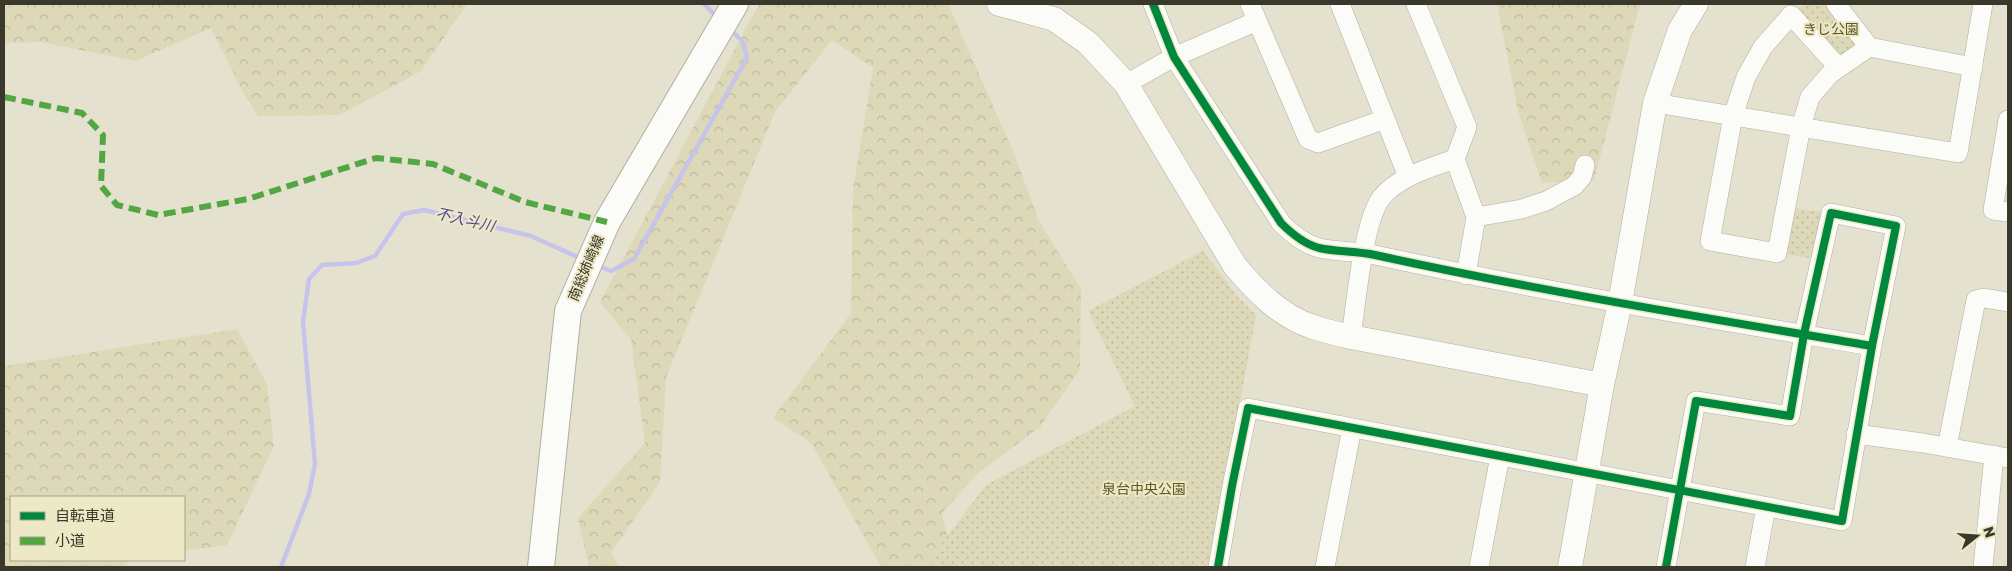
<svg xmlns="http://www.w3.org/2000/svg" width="2012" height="571" font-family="'Golos Text','Noto Sans JP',sans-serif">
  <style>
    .forest { fill: url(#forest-crowns) }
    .park { fill: url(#park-dots) }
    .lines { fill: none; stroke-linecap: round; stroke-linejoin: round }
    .stream { stroke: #c7c4ec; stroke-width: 4.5 }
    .minor-casing { stroke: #b1afa1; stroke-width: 20 }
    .tertiary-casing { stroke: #b1afa1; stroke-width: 25 }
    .secondary-casing { stroke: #b1afa1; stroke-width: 28 }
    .minor { stroke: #fbfbf8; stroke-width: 19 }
    .tertiary { stroke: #fbfbf8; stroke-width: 24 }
    .secondary { stroke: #fbfbf8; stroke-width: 26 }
    .quiet { stroke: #54a643; stroke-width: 6; stroke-dasharray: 12 6; stroke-linecap: butt }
    .cycleway-casing { stroke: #ede8c6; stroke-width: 11 }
    .cycleway { stroke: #00873e; stroke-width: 8 }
    .labels { text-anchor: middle; stroke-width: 4; stroke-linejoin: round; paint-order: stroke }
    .park-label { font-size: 14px; fill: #605722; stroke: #ede8c6 }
    .street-label { font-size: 14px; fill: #3a382b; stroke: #ede8c6 }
    .water-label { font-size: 15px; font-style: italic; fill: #534896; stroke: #ede8c6 }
  </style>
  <defs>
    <pattern id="forest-crowns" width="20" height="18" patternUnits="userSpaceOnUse" patternTransform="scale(1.25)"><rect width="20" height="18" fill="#ddd8b7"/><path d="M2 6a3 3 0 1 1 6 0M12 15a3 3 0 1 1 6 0" fill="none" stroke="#beba9e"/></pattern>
    <pattern id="park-dots" width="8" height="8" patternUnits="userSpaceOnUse" patternTransform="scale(1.25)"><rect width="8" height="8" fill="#ddd8b7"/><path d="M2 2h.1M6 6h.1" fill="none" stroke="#beba9e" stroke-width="1.8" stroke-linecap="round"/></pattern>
  </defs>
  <rect width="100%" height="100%" fill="#e4e2cf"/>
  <g class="forest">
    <path d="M 4,4 L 467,4 L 421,71 L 340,115 L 258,116 L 243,92 L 211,28 L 136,61 L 40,42 L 4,43 Z"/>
    <path d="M 759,4 L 948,4 L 1013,151 L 1039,221 L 1081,289 L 1080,369 L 1040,427 L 977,474 L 942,513 L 954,567 L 881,567 L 811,443 L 773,418 L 851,313 L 853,189 L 873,68 L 832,40 L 775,112 L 666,378 L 660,482 L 611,553 L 619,567 L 589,567 L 578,518 L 645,443 L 631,340 L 600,302 Z"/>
    <path d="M 1497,4 L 1640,4 L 1594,180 L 1542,183 L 1518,111 Z"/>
    <path d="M 237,329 L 267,384 L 274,446 L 227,545 L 184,551 L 184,497 L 11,497 L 11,560 L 131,560 L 122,567 L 4,567 L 4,366 Z"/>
  </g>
  <g class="park">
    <path d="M 1805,4 L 1836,4 L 1869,47 L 1839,68 L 1791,15 Z"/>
    <path d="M 1786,207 L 1831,213 L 1821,260 L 1777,253 Z"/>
    <path d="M 1203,251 L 1238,297 L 1256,315 L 1210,567 L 934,567 L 933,555 L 986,485 L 1135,406 L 1088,311 Z"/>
  </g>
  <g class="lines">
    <g class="stream">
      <path d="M 704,4 L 717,17"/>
      <path d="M 596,265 L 611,271 L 634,259 L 747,58 L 743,42 L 730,29"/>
      <path d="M 281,567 L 309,494 L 315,464 L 303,322 L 309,279 L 322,265 L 356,263 L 375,256 L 403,214 L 424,210 L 531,236 L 582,259"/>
    </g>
    <g class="minor-casing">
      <g id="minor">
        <path d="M 1153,4 L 1174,57 L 1281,223 C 1292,234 1304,244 1319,248 C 1337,252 1357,251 1375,255 C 1540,291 1706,318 1872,346"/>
        <path d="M 1250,4 L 1308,139 L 1318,143 L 1385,119"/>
        <path d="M 1340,4 L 1408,177"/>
        <path d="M 1416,4 L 1467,127 L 1455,159 L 1476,217 L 1466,275"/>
        <path d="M 1836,4 L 1869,47 L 1973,67"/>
        <path d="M 1839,68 L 1791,15 L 1763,47 L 1746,77 L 1733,116 L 1710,241 L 1777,253 L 1801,127 L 1810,97 L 1830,74 L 1869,47"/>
        <path d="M 1126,84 L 1174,57 L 1257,21"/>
        <path d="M 1655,103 L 1958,153 L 1983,4"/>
        <path d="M 2008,120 L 1993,210 L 2008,212"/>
        <path d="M 1476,217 L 1522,209 L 1546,201 L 1574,186 L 1582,177 L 1585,165"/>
        <path d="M 1351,337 C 1356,304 1363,223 1381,198 C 1399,176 1430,168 1455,159"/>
        <path d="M 1856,434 L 1923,443 L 2008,458"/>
        <path d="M 1947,447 L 1976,300 L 1984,298 L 2008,302"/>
        <path d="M 1218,567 L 1232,486 L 1248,408 C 1446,446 1644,483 1842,521 L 1872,346 L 1896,226 L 1831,213 L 1804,334 L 1790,416 L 1696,401 L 1666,567"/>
        <path d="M 1325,567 L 1352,428"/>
        <path d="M 1479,567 L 1500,456"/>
        <path d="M 1755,567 L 1766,507"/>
        <path d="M 1983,567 L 1994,455"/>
      </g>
    </g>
    <g class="tertiary-casing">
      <g id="tertiary">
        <path d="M 999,4 L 1054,19 L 1088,43 L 1126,84 L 1235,266 C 1257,292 1280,316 1313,327 C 1325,331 1338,334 1351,337 L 1602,385"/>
        <path d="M 1570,567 L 1602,385 L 1620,303 L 1655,103 L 1680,30 L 1696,4"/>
      </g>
    </g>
    <g class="secondary-casing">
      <path id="secondary" d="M 541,567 L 568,311 L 607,222 L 735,4"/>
    </g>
    <use href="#minor" class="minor"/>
    <use href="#tertiary" class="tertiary"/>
    <use href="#secondary" class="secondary"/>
    <path class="quiet" d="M 4,97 L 82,113 L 103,135 L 101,186 L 117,205 L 158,215 L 248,199 L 376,158 L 433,164 L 525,202 L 607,222"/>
    <g class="cycleway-casing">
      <g id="cycleway">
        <path d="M 1153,4 L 1174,57 L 1281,223 C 1292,234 1304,244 1319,248 C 1337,252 1357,251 1375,255 C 1540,291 1706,318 1872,346"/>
        <path d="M 1218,567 L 1232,486 L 1248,408 C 1446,446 1644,483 1842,521 L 1872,346 L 1896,226 L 1831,213 L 1804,334 L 1790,416 L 1696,401 L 1666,567"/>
      </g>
    </g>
    <use href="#cycleway" class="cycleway"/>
  </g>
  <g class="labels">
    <g class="park-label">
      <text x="1831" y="34">きじ公園</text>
      <text x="1144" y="494">泉台中央公園</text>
    </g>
    <g class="street-label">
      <text transform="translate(586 268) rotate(-67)" y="5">南総姉崎線</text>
    </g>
    <g class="water-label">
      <text transform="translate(465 220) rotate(13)" y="5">不入斗川</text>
    </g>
  </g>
  <rect width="2012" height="571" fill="none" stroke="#3a382b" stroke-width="10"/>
  <rect x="10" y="496" width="175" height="65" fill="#ede8c6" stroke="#a5a288"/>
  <rect x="20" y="512" width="25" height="8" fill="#00873e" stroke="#a5a288"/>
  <text x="55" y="521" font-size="15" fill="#3a382b">自転車道</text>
  <rect x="20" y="537" width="25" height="8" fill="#54a643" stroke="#a5a288"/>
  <text x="55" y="546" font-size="15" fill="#3a382b">小道</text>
  <g transform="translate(1977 536) rotate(73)" stroke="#ede8c6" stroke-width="4" paint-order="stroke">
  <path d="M0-4L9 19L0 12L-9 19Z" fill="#3a382b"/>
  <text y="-8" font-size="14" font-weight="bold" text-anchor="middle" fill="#3a382b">N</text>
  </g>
</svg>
